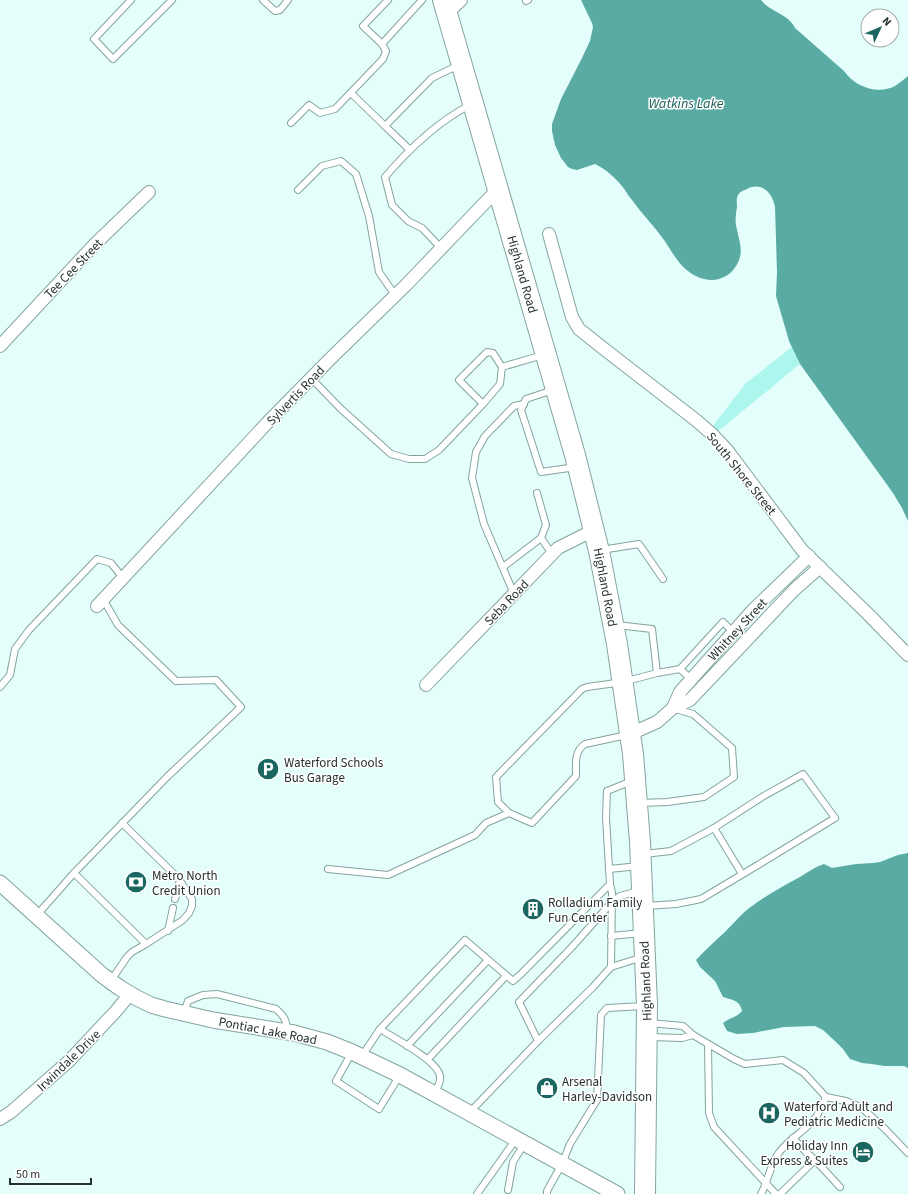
<svg xmlns="http://www.w3.org/2000/svg" width="908" height="1194" font-family="'Source Sans 3',sans-serif">
  <style>
    .green { fill: #acf6ee }
    .water { fill: #5aaba4 }
    .lines { fill: none; stroke-linecap: round; stroke-linejoin: round }
    .service-casing { stroke: #84a39f; stroke-width: 8 }
    .minor-casing { stroke: #84a39f; stroke-width: 14 }
    .tertiary-casing { stroke: #84a39f; stroke-width: 17 }
    .trunk-casing { stroke: #84a39f; stroke-width: 22 }
    .service { stroke: #fff; stroke-width: 6 }
    .minor { stroke: #fff; stroke-width: 12 }
    .tertiary { stroke: #fff; stroke-width: 15 }
    .trunk { stroke: #fff; stroke-width: 20 }
    .labels { text-anchor: middle; stroke-width: 3; stroke-linejoin: round; paint-order: stroke }
    .street-label { font-size: 13px; fill: #253230; stroke: #fff }
    .poi-label { font-size: 13px; fill: #253230; stroke: #fff; text-anchor: start }
    .water-label { font-size: 14px; font-style: italic; fill: #1e615b; stroke: #fff }
  </style>
  <rect width="100%" height="100%" fill="#e4fffb"/>
  <path class="green" d="M 792,347 L 800,364 L 717,432 L 712,427 L 746,383 Z"/>
  <g class="water">
    <path d="M 581,0 L 761,0 C 770,12 789,14 795,28 L 844,71 C 855,87 878,95 895,86 C 900,83 904,79 908,76 L 908,521 L 902,508 L 893,493 L 800,364 L 789,341 L 776,296 L 777,272 L 775,207 C 772,191 760,181 745,190 C 742,191 740,192 738,195 C 736,199 737,203 737,207 C 736,213 735,220 736,225 C 739,242 746,253 734,269 C 730,274 725,277 719,279 C 708,282 697,278 688,271 C 678,264 671,250 664,240 C 654,226 642,214 632,200 C 629,197 627,193 625,190 C 618,180 606,169 595,164 L 577,170 L 572,169 L 568,167 L 561,158 L 555,145 L 552,131 L 552,124 L 561,99 L 582,58 L 590,41 L 593,27 L 592,23 Z"/>
    <path d="M 908,853 L 908,1068 L 904,1066 L 884,1066 L 872,1064 L 862,1063 L 850,1059 L 843,1049 L 836,1042 L 823,1030 L 815,1026 L 784,1027 L 753,1033 L 737,1034 L 727,1031 L 723,1023 C 731,1017 736,1018 742,1011 C 740,1000 732,1000 723,997 L 715,981 L 700,967 L 696,960 C 705,950 715,941 725,932 C 734,923 742,913 752,906 C 767,895 783,886 800,877 C 808,872 815,867 824,864 L 832,868 L 856,864 L 873,863 L 880,862 L 898,855 Z"/>
  </g>
  <g class="lines">
    <g class="service-casing">
      <g id="service">
        <path d="M 131,0 L 94,39 L 113,59 L 172,0"/>
        <path d="M 263,0 L 275,11 L 280,10 L 288,0"/>
        <path d="M 526,1 L 528,0"/>
        <path d="M 382,44 L 363,26 L 388,0"/>
        <path d="M 351,93 L 385,126"/>
        <path d="M 291,123 L 309,105 L 320,113 L 335,109 L 383,59 L 386,51 L 382,44 L 422,0"/>
        <path d="M 410,150 L 385,126 L 432,78 L 459,65"/>
        <path d="M 298,190 L 322,166 L 341,161 L 356,174 L 369,216 L 379,272 L 395,295"/>
        <path d="M 441,248 L 422,228 L 408,221 L 392,205 L 385,177 C 409,149 437,122 470,105"/>
        <path d="M 311,378 L 340,408 L 391,454 L 409,459 L 425,459 L 439,450 L 483,404 L 500,384 L 502,367 L 543,355"/>
        <path d="M 553,390 L 526,399 L 521,410 L 541,472 L 576,467"/>
        <path d="M 483,404 L 459,380 L 487,352 L 493,353 L 502,367"/>
        <path d="M 541,538 L 552,554"/>
        <path d="M 601,550 L 639,544 L 663,579"/>
        <path d="M 503,567 L 541,538 L 546,525 L 537,493"/>
        <path d="M 514,594 L 484,524 L 472,478 L 476,452 L 485,436 L 514,406 L 524,404"/>
        <path d="M 617,625 L 652,629 L 657,673 L 680,669 L 691,679"/>
        <path d="M 680,669 L 723,622 L 733,632"/>
        <path d="M 0,687 L 10,675 L 15,649 L 29,630 L 97,559 L 111,563 L 123,578"/>
        <path d="M 639,803 L 667,802 L 704,797 L 734,777 L 732,748 L 693,714 L 675,709"/>
        <path d="M 509,813 L 532,823 L 576,776 C 576,764 574,751 585,744 L 627,735"/>
        <path d="M 122,823 L 178,878 L 192,899 L 192,906 L 189,913 L 183,920 L 146,944"/>
        <path d="M 714,828 L 742,874"/>
        <path d="M 644,854 L 671,851 L 714,828 L 762,797 L 803,774 L 835,818 L 758,865 L 701,899 L 676,904 L 646,906"/>
        <path d="M 328,869 L 388,875 L 475,835 L 486,823 L 509,813 L 498,802 L 496,777 L 582,689 L 587,687 L 623,682 L 657,673"/>
        <path d="M 609,869 L 639,866"/>
        <path d="M 74,873 L 146,944 L 132,952 L 127,957 L 110,982"/>
        <path d="M 610,884 L 612,893 L 611,967 L 643,957"/>
        <path d="M 175,899 L 180,880"/>
        <path d="M 37,915 L 74,873 L 167,777 L 241,707 L 216,680 L 176,681 L 118,625 L 103,599"/>
        <path d="M 168,931 L 173,908"/>
        <path d="M 611,936 L 642,933"/>
        <path d="M 184,1013 L 188,1001 L 203,995 L 217,994 L 276,1009 C 283,1015 288,1021 286,1031"/>
        <path d="M 380,1029 C 394,1038 437,1060 440,1076 C 441,1081 437,1089 434,1093"/>
        <path d="M 693,1035 L 734,1059 L 745,1064 L 783,1060 L 804,1073 L 826,1097 C 823,1104 820,1111 816,1117 C 806,1131 788,1139 778,1154 C 770,1166 768,1181 761,1194"/>
        <path d="M 648,1037 L 682,1038 L 693,1035 L 683,1026 L 649,1023"/>
        <path d="M 538,1041 L 519,1002 L 572,947 L 612,902 L 620,896 L 639,891"/>
        <path d="M 708,1044 L 709,1113 L 714,1127 L 776,1194"/>
        <path d="M 407,1046 L 488,960"/>
        <path d="M 352,1052 L 336,1081 L 379,1109 L 400,1075"/>
        <path d="M 362,1056 L 380,1029 L 465,940 L 513,981 L 521,974 L 610,884 L 606,818 L 607,791 L 632,781"/>
        <path d="M 428,1059 L 506,976"/>
        <path d="M 826,1097 L 846,1101 L 862,1108 L 885,1129 L 908,1153"/>
        <path d="M 470,1112 L 538,1041 L 593,987 L 611,967"/>
        <path d="M 793,1138 L 806,1152 L 815,1160"/>
        <path d="M 508,1190 L 513,1162 L 524,1144"/>
        <path d="M 477,1194 L 516,1139"/>
        <path d="M 547,1194 L 547,1191 L 562,1164 L 570,1144 L 597,1100 L 601,1015 L 607,1008 L 644,1006"/>
        <path d="M 780,1194 L 815,1160 L 840,1187"/>
      </g>
    </g>
    <g class="minor-casing">
      <g id="minor">
        <path d="M 447,13 L 461,0"/>
        <path d="M 549,234 L 572,317 L 579,329 L 599,345 L 697,421 L 713,435 L 727,450 L 802,550 L 868,614 L 908,655"/>
        <path d="M 0,346 L 95,244 L 149,192"/>
        <path d="M 97,606 L 268,422 L 329,360 L 406,285 L 498,189"/>
        <path d="M 426,685 L 558,548 L 594,530"/>
        <path d="M 673,708 L 680,692 L 704,665 L 753,610 L 809,556"/>
        <path d="M 630,734 L 657,722 L 673,708 L 690,700 L 794,590 L 820,567"/>
        <path d="M 0,1119 L 11,1112 L 69,1061 L 116,1011 L 130,994"/>
      </g>
    </g>
    <g class="tertiary-casing">
      <path id="tertiary" d="M 0,883 L 102,975 L 120,988 L 137,998 L 151,1005 L 165,1009 L 213,1020 L 294,1033 L 327,1042 L 352,1052 L 400,1075 L 617,1194"/>
    </g>
    <g class="trunk-casing">
      <path id="trunk" d="M 443,0 L 575,455 L 599,551 L 617,644 L 633,754 L 640,842 L 647,1005 L 645,1194"/>
    </g>
    <use href="#service" class="service"/>
    <use href="#minor" class="minor"/>
    <use href="#tertiary" class="tertiary"/>
    <use href="#trunk" class="trunk"/>
  </g>
  <defs>
    <g id="parking-disc" transform="scale(1.15)"><circle r="9.5" fill="#1a6660" stroke="#fff"/><path d="M-3.5-5.5H1a3.5 3.5 0 0 1 0 7H-1V5.5H-3.5ZM-1-3.4V-.6H.8a1.4 1.4 0 0 0 0-2.8Z" fill="#fff"/></g>
    <g id="bank-disc" transform="scale(1.15)"><circle r="9.5" fill="#1a6660" stroke="#fff"/><path d="M-6-4H6V4H-6ZM0-2.3a2.3 2.3 0 1 0 0 4.6a2.3 2.3 0 1 0 0-4.6Z" fill="#fff"/></g>
    <g id="building-disc" transform="scale(1.15)"><circle r="9.5" fill="#1a6660" stroke="#fff"/><path d="M-4-6H4V6H1V3H-1V6H-4ZM-2.5-4.3h1.7v1.8h-1.7ZM.8-4.3h1.7v1.8H.8ZM-2.5-1h1.7V.8h-1.7ZM.8-1h1.7V.8H.8Z" fill="#fff"/></g>
    <g id="shop-disc" transform="scale(1.15)"><circle r="9.5" fill="#1a6660" stroke="#fff"/><path d="M-5-2.5h2.3a2.7 3.5 0 0 1 5.4 0H5L5.5 6h-11ZM-1.5-2.5h3a1.5 2.3 0 0 0-3 0Z" fill="#fff"/></g>
    <g id="hospital-disc" transform="scale(1.15)"><circle r="9.5" fill="#1a6660" stroke="#fff"/><path d="M-5-5h3v3.5h4V-5h3V5h-3V1.5h-4V5h-3Z" fill="#fff"/></g>
    <g id="hotel-disc" transform="scale(1.15)"><circle r="9.5" fill="#1a6660" stroke="#fff"/><path d="M-6-4.5h1.5V1H6V5H4.5V3h-9V5H-6ZM-4 0a1.8 1.8 0 1 1 3.6 0ZM.5 0V-2.5h3Q6-2.5 6 0Z" fill="#fff"/></g>
  </defs>
  <g fill-rule="evenodd">
    <use href="#parking-disc" x="268" y="769"/>
    <use href="#bank-disc" x="136" y="882"/>
    <use href="#building-disc" x="533" y="909"/>
    <use href="#shop-disc" x="547" y="1088"/>
    <use href="#hospital-disc" x="769" y="1113"/>
    <use href="#hotel-disc" x="863" y="1152"/>
  </g>
  <g class="labels">
    <g class="street-label">
      <text transform="translate(73 268) rotate(-46)" y="5">Tee Cee Street</text>
      <text transform="translate(523 274) rotate(74)" y="5">Highland Road</text>
      <text transform="translate(295 395) rotate(-46)" y="5">Sylvertis Road</text>
      <text transform="translate(742 473) rotate(51)" y="5">South Shore Street</text>
      <text transform="translate(606 587) rotate(79)" y="5">Highland Road</text>
      <text transform="translate(506 602) rotate(-46)" y="5">Seba Road</text>
      <text transform="translate(737 629) rotate(-47)" y="5">Whitney Street</text>
      <text transform="translate(645 981) rotate(-92)" y="5">Highland Road</text>
      <text transform="translate(268 1030) rotate(11)" y="5">Pontiac Lake Road</text>
      <text transform="translate(68 1060) rotate(-44)" y="5">Irwindale Drive</text>
    </g>
    <g class="poi-label">
      <text x="284" y="767">Waterford Schools<tspan x="284" dy="15">Bus Garage</tspan></text>
      <text x="152" y="880">Metro North<tspan x="152" dy="15">Credit Union</tspan></text>
      <text x="548" y="907">Rolladium Family<tspan x="548" dy="15">Fun Center</tspan></text>
      <text x="562" y="1086">Arsenal<tspan x="562" dy="15">Harley-Davidson</tspan></text>
      <text x="784" y="1111">Waterford Adult and<tspan x="784" dy="15">Pediatric Medicine</tspan></text>
      <text x="848" y="1150" text-anchor="end">Holiday Inn<tspan x="848" dy="15">Express &amp; Suites</tspan></text>
    </g>
    <g class="water-label">
      <text x="686" y="108">Watkins Lake</text>
    </g>
  </g>
  <g transform="translate(880 28) rotate(46)"><circle r="19" fill="#ffffff" stroke="#a8adac"/>
  <path d="M0-3L7 15L0 10L-7 15Z" fill="#1a6660"/>
  <text y="-6" font-size="11" font-weight="bold" text-anchor="middle" fill="#253230">N</text>
  </g>
  <path d="M10 1178v6h81v-6" fill="none" stroke="#253230" stroke-width="2"/>
  <text x="16" y="1178" font-size="12" fill="#253230" stroke="#ffffff" stroke-width="3" paint-order="stroke">50 m</text>
</svg>
